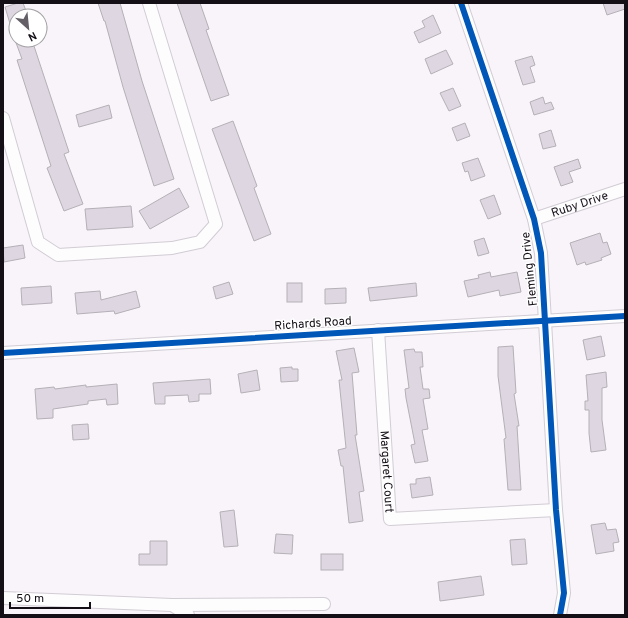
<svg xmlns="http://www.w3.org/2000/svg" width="628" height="618" font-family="Overpass,sans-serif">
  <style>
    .building { fill: #ded6e1; stroke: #b5b0b7 }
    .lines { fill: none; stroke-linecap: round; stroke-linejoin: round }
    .street-casing { stroke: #d2ccd4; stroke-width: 14 }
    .street { stroke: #fefdfe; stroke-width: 12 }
    .cycleway-casing { stroke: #fff; stroke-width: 8 }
    .cycleway { stroke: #0057b8; stroke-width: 6 }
    .labels { text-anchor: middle; stroke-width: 3; stroke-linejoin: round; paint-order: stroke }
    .street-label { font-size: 12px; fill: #140e17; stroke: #fff }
  </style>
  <rect width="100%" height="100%" fill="#f8f4fa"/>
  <g class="building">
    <path d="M 18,3 L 23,3 L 28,16 L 16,16 L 16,36 L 14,37 L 5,7 Z"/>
    <path d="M 98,3 L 120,3 L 142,81 L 174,179 L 154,186 L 123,87 L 105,21 L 104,21 Z"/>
    <path d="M 177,3 L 200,3 L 209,29 L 206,30 L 229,95 L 211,101 Z"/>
    <path d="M 603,3 L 625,3 L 625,9 L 607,15 Z"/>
    <path d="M 433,15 L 441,33 L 419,43 L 414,32 L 425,27 L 422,21 Z"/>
    <path d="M 15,40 L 32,40 L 69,152 L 64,154 L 83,204 L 64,211 L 47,168 L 51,166 L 17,60 L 22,59 Z"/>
    <path d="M 446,50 L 453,64 L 431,74 L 425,59 Z"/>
    <path d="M 532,56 L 535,65 L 530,67 L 535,82 L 523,85 L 515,61 Z"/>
    <path d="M 453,88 L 461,106 L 449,111 L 440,93 Z"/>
    <path d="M 543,97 L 545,104 L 551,102 L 554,109 L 534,115 L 530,102 Z"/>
    <path d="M 109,105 L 112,118 L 79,127 L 76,115 Z"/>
    <path d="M 233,121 L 257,186 L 254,188 L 271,234 L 254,241 L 212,129 Z"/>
    <path d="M 465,123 L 470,136 L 457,141 L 452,128 Z"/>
    <path d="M 551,130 L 556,146 L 543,149 L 539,134 Z"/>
    <path d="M 478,158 L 485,176 L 471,181 L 468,171 L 465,172 L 462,163 Z"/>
    <path d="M 578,159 L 581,168 L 569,172 L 573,182 L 561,186 L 554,167 Z"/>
    <path d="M 179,188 L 189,207 L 150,229 L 139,211 Z"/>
    <path d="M 494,195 L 501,214 L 488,219 L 480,200 Z"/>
    <path d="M 131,206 L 133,227 L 87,230 L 85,209 Z"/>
    <path d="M 600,233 L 603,243 L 607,242 L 611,254 L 601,258 L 602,260 L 586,265 L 585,262 L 577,265 L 570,243 Z"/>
    <path d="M 484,238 L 489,253 L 478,256 L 474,241 Z"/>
    <path d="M 23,245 L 25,258 L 4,262 L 3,248 Z"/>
    <path d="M 490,272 L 491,277 L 517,272 L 521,292 L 500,296 L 499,290 L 468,297 L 464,281 L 479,278 L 478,275 Z"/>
    <path d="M 229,282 L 233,294 L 216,299 L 213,287 Z"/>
    <rect x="287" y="283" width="15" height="19"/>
    <path d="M 416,283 L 417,296 L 370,301 L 368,288 Z"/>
    <path d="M 51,286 L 52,303 L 22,305 L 21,288 Z"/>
    <path d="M 346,288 L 346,303 L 325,304 L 325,289 Z"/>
    <path d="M 100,291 L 101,300 L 136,291 L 140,307 L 115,314 L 114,311 L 77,314 L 75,293 Z"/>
    <path d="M 601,336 L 605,356 L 587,360 L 583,340 Z"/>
    <path d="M 513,346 L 516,393 L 514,394 L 519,426 L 517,426 L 521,490 L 508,490 L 504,439 L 506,438 L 498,376 L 498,347 Z"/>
    <path d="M 354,348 L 359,372 L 352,373 L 357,435 L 355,435 L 364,491 L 359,492 L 363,521 L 349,523 L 343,466 L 341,466 L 338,450 L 346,448 L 339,380 L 342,380 L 336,351 Z"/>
    <path d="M 414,349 L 415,352 L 422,352 L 423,367 L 420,367 L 423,389 L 429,389 L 430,398 L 423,399 L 428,429 L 422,430 L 428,461 L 415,463 L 411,445 L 415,444 L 406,398 L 405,389 L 409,388 L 404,350 Z"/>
    <path d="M 292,367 L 292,369 L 298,369 L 298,381 L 281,382 L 280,368 Z"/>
    <path d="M 257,370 L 260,390 L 241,393 L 238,374 Z"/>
    <path d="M 606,372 L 607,387 L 602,388 L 602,420 L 606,450 L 591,452 L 589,433 L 589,410 L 585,410 L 585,401 L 588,401 L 586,375 Z"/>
    <path d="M 210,379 L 211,394 L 199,394 L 199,401 L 189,402 L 188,395 L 165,396 L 165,404 L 155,404 L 153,383 Z"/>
    <path d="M 117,384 L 118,404 L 107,405 L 106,399 L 88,401 L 88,404 L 53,409 L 53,418 L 37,419 L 35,389 L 54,387 L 55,389 L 86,385 L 86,387 Z"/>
    <path d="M 88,424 L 89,439 L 73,440 L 72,425 Z"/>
    <path d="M 430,477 L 433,495 L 412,498 L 410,484 L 416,484 L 416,479 Z"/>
    <path d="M 234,510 L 238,546 L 224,547 L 220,512 Z"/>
    <path d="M 605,523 L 607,530 L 616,529 L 619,542 L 613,543 L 614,551 L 596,554 L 591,525 Z"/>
    <path d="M 276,534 L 293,535 L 292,554 L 274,553 Z"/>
    <path d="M 525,539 L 527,564 L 512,565 L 510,540 Z"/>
    <path d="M 150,541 L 167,541 L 167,565 L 139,565 L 139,554 L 150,554 Z"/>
    <rect x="321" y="554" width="22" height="16"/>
    <path d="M 481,576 L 484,595 L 440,601 L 438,582 Z"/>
  </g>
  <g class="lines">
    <g class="street-casing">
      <g id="street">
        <path d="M 461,3 L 534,219 L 541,253 L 556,510 L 564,593 L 560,615"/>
        <path d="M 3,118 L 38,242 L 58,255 L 172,248 L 200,242 L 216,224 L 149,3"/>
        <path id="s1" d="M 534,219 L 625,189"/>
        <path id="s2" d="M 378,330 L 390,519 L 556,510"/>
        <path d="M 3,353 L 625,316"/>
        <path d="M 3,598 L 172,605 L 188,615"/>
        <path d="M 173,605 L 324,604"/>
      </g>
    </g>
    <use href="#street" class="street"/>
    <g class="cycleway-casing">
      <g id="cycleway">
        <path d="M 461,3 L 534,219 L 541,253 L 556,510 L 564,593 L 560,615"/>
        <path d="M 3,353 L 625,316"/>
      </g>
    </g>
    <use href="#cycleway" class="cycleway"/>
  </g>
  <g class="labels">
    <g class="street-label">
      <text dy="4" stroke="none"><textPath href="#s1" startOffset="48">Ruby Drive</textPath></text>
      <text transform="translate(529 269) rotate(-96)" y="4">Fleming Drive</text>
      <text transform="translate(313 323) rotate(-4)" y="4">Richards Road</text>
      <text dy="4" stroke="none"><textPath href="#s2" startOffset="142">Margaret Court</textPath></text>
    </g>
  </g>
  <rect width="628" height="618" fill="none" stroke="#140e17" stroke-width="8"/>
  <g transform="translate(28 28) rotate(153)"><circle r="19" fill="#ffffff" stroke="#a19fa2"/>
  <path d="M0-3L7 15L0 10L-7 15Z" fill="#645e66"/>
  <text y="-6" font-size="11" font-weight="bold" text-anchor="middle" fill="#140e17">N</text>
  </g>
  <path d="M10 602v6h80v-6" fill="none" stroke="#140e17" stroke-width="2"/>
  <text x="16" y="602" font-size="12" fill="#140e17" stroke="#ffffff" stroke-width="3" paint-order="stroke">50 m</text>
</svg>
